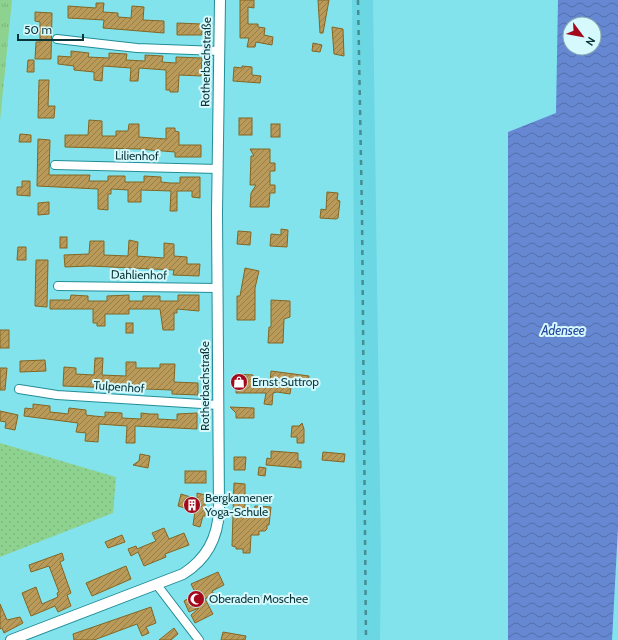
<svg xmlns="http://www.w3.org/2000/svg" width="618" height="640" font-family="Cabin,sans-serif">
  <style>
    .built { fill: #6bd7e3 }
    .grass { fill: url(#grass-dots) }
    .park { fill: url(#park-tufts) }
    .water { fill: url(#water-waves); fill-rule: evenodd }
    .building { fill: url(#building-hatch); stroke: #846622 }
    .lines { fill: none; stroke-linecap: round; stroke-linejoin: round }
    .minor-casing { stroke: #228d97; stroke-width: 10 }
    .tertiary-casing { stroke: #228d97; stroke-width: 12 }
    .minor { stroke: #fff; stroke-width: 8 }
    .tertiary { stroke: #fff; stroke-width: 10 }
    .rail { stroke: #468d94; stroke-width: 2.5; stroke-dasharray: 5 5; stroke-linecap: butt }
    .labels { text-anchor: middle; stroke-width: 4; stroke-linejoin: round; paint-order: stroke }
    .street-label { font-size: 12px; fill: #0a363a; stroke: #d6f9fd }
    .poi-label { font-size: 12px; fill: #0a363a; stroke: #d6f9fd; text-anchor: start }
    .water-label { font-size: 13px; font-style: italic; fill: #26479f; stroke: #d6f9fd }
  </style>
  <defs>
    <pattern id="grass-dots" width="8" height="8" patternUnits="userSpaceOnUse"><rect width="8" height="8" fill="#8ed28f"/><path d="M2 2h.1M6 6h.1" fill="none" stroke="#79b57c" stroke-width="1.8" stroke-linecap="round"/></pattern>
    <pattern id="park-tufts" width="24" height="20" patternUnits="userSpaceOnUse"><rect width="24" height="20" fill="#8ed28f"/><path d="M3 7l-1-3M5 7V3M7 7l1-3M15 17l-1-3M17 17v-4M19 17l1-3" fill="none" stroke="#79b57c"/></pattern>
    <pattern id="water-waves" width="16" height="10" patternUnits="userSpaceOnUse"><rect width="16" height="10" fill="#6687d2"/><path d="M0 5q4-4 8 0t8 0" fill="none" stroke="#526fab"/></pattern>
    <pattern id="building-hatch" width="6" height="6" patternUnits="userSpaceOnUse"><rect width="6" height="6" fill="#b99a58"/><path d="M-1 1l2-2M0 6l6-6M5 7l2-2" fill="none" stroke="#957e4a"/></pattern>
  </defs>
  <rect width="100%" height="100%" fill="#82e3ed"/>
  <path class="built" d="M 352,0 L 373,0 L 381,558 L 380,640 L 357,640 Z"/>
  <path class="grass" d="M 0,443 L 116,477 L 113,513 L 0,557 Z"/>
  <path class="park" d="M 0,0 L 12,0 L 0,121 Z"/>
  <path class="water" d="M 558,0 L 618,0 L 618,528 L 612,640 L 508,640 L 508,132 L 556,113 ZM 570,24 L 594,24 L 594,48 L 570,48 Z"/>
  <g class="building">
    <path d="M 240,0 L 254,0 L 254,8 L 248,7 L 248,24 L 258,24 L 258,27 L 265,28 L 264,35 L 273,37 L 272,45 L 256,42 L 255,47 L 247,47 L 249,38 L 240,38 Z"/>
    <path d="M 318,0 L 329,0 L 323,33 L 320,33 Z"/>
    <path d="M 96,3 L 104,3 L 103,12 L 118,13 L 118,17 L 131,18 L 132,6 L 144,7 L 143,20 L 164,21 L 164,33 L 103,28 L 104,20 L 68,18 L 68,6 L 96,8 Z"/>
    <path d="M 35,12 L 52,13 L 51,59 L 35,59 L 36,42 L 40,42 L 40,22 L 35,21 Z"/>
    <path d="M 177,23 L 202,24 L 202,35 L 177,35 Z"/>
    <path d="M 332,27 L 343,29 L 344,56 L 334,54 Z"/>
    <path d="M 313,43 L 322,45 L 320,52 L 312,51 Z"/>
    <path d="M 71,51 L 89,53 L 88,57 L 109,58 L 109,53 L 127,54 L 126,60 L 145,61 L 145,55 L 163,56 L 162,62 L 176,63 L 176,57 L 202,58 L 201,76 L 179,75 L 178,92 L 170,92 L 170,90 L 166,90 L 166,70 L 139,68 L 138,81 L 130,81 L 131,68 L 103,66 L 102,81 L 94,80 L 94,72 L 74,70 L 74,66 L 58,64 L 58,56 L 71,57 Z"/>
    <path d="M 28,60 L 34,60 L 34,72 L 27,72 Z"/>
    <path d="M 242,66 L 252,67 L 252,75 L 261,76 L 260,83 L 233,81 L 234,67 L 242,68 Z"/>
    <path d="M 39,80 L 49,80 L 48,106 L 55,106 L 54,118 L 38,118 Z"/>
    <rect x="239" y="118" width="13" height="17"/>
    <path d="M 89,120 L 102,121 L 102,136 L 116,136 L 116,131 L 128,131 L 129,124 L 139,124 L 139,137 L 166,139 L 166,128 L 175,128 L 175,131 L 179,132 L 179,145 L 201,145 L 201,157 L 175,157 L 175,152 L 139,149 L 65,147 L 65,135 L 88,135 Z"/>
    <rect x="271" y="124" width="9" height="13"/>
    <path d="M 20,134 L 31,135 L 31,142 L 19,142 Z"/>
    <path d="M 38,139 L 50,140 L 49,175 L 90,175 L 89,181 L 108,181 L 108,176 L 125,176 L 125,182 L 144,182 L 144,176 L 161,177 L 161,182 L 170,183 L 180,183 L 180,177 L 200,177 L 200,198 L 192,197 L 192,191 L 177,191 L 177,211 L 170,211 L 171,191 L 141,190 L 141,202 L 128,202 L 128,190 L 111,189 L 111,194 L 108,194 L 108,210 L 98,209 L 98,189 L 37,186 Z"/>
    <path d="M 250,149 L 270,149 L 270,163 L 275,163 L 275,171 L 270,171 L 270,185 L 275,185 L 275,193 L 270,193 L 269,207 L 250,207 L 251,193 L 256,185 L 250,185 L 251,156 L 254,156 Z"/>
    <path d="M 22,181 L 30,181 L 30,196 L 17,195 L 17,187 L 22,187 Z"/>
    <path d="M 327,192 L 338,193 L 337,200 L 340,201 L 338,218 L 336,219 L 320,218 L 321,209 L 326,210 Z"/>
    <path d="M 49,202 L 49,214 L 38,215 L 38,203 Z"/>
    <path d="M 281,229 L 288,230 L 287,247 L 270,246 L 271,234 L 281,235 Z"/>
    <path d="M 238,231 L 251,232 L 250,245 L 237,244 Z"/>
    <rect x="60" y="237" width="7" height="11"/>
    <path d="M 129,240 L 138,242 L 137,256 L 164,258 L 164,243 L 174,244 L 174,256 L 187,257 L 187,264 L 200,264 L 199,276 L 173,275 L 174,270 L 90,266 L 65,267 L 64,255 L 89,254 L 90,241 L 104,241 L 104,255 L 128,256 Z"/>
    <path d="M 18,247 L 26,247 L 26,260 L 17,260 Z"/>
    <path d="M 36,260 L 48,260 L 47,307 L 35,306 Z"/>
    <path d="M 245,268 L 259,271 L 255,288 L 255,320 L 237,320 L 237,296 L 240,296 Z"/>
    <path d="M 71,295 L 88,296 L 88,301 L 107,301 L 107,296 L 129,295 L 129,301 L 143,301 L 143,296 L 160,296 L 160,301 L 178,301 L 178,295 L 199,295 L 199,311 L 177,309 L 177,313 L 174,313 L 174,330 L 163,330 L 160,309 L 129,309 L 129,314 L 105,314 L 105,326 L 97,326 L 97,323 L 93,323 L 93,309 L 50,309 L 50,300 L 70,300 Z"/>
    <path d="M 271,300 L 290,301 L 290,317 L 284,319 L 283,343 L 268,343 L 269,327 L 271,327 Z"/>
    <rect x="126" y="323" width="7" height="10"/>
    <rect x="0" y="330" width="9" height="18"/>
    <path d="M 95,358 L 103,358 L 102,375 L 126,376 L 126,362 L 136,362 L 136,368 L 160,368 L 160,364 L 175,364 L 174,382 L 198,383 L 198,395 L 172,394 L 172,390 L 63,386 L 64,367 L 76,368 L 76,374 L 94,375 Z"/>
    <path d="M 45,360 L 46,371 L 20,372 L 20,361 Z"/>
    <path d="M 0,368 L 7,368 L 5,390 L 0,390 Z"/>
    <path d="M 271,371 L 309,376 L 308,383 L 292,381 L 290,394 L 277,392 L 273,393 L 272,405 L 264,404 L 266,393 L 236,393 L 236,374 L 253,375 L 253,382 L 270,382 Z"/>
    <path d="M 33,404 L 50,406 L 50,412 L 60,413 L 68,414 L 69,408 L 86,410 L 86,415 L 94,416 L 105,417 L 105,412 L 122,413 L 122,418 L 141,419 L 141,413 L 150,414 L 158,414 L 158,419 L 177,420 L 177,414 L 197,413 L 197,429 L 135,426 L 135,443 L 126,443 L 127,426 L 99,424 L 98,442 L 85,441 L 86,433 L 76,432 L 78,423 L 24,416 L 25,408 L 33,409 Z"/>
    <path d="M 230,407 L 254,408 L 254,418 L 236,418 L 236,413 Z"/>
    <path d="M 0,411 L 18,415 L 15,430 L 5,428 L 6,422 L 0,421 Z"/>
    <path d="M 302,423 L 304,429 L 304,443 L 297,443 L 297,437 L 291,437 L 292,426 L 299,426 Z"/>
    <path d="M 271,451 L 298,453 L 298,461 L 301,461 L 301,468 L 266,465 L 267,458 L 271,459 Z"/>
    <path d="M 323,452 L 345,454 L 344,462 L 322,460 Z"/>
    <path d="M 140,454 L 150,456 L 148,468 L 133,465 L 139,461 Z"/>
    <path d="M 234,457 L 246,457 L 245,470 L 234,470 Z"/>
    <path d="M 259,467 L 266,468 L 265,476 L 258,475 Z"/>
    <rect x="185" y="471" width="21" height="12"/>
    <path d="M 234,483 L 245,484 L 245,514 L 254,514 L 255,506 L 271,507 L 269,525 L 267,525 L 267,529 L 265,531 L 259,531 L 259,535 L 251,535 L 250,553 L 243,553 L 243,549 L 236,549 L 236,547 L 232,546 Z"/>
    <path d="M 197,493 L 205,495 L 205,516 L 203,516 L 200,527 L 193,525 L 195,511 L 178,506 L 181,494 L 197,499 Z"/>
    <path d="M 164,528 L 169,539 L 184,533 L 189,545 L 165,554 L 166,557 L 144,566 L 138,552 L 131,556 L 128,549 L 136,546 L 137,549 L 156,541 L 152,533 Z"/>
    <path d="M 122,535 L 125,542 L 108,548 L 105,542 Z"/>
    <path d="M 62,553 L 64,560 L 60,562 L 71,593 L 67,595 L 71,606 L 58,612 L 55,606 L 31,616 L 22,593 L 36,587 L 42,604 L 58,597 L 57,593 L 59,592 L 49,566 L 31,572 L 29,565 Z"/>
    <path d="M 126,566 L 131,579 L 92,596 L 86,583 Z"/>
    <path d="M 218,572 L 224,585 L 212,591 L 214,594 L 205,599 L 213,614 L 195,623 L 191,615 L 199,608 L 189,612 L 184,601 L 196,594 L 191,584 Z"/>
    <path d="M 0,604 L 7,620 L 20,617 L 23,623 L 4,633 L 2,628 L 0,629 Z"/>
    <path d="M 151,607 L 156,623 L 146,627 L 149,633 L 142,636 L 137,624 L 94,640 L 74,640 L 73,634 Z"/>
    <path d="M 174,628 L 178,634 L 171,640 L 159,640 Z"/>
    <path d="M 223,632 L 246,636 L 245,640 L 221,640 Z"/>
  </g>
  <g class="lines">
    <g class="minor-casing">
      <g id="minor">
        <path d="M 57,39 L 137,48 L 219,51"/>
        <path d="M 55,165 L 218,169"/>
        <path d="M 58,286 L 218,288"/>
        <path d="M 19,389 L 57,395 L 218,405"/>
        <path d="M 157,585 L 199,640"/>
      </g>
    </g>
    <g class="tertiary-casing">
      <path id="tertiary" d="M 11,640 L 183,574 C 207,559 218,538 219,510 L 217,213 L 220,0"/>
    </g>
    <use href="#minor" class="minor"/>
    <use href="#tertiary" class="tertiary"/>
    <path class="rail" d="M 358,0 L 362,215 L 366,640"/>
  </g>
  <defs>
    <g id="shop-disc" transform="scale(0.9)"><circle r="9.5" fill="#a4091b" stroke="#d6f9fd"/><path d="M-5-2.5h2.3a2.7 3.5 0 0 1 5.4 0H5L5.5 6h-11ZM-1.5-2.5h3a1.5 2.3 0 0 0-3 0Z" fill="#fff"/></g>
    <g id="building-disc" transform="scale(0.9)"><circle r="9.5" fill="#a4091b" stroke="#d6f9fd"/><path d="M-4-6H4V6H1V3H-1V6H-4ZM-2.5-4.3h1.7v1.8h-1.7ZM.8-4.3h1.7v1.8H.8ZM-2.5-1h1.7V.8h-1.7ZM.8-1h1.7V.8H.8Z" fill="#fff"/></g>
    <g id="mosque-disc" transform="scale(0.9)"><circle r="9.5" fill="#a4091b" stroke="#d6f9fd"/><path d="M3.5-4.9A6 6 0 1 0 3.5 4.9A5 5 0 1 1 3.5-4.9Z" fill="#fff"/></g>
  </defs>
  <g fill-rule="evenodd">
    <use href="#shop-disc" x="239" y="382"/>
    <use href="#building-disc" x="192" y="505"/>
    <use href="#mosque-disc" x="196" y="599"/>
  </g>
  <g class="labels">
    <g class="street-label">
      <text transform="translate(206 62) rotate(-89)" y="4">Rotherbachstraße</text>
      <text transform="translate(137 156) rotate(1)" y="4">Lilienhof</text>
      <text transform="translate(139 275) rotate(1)" y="4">Dahlienhof</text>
      <text transform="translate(205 386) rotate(-90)" y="4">Rotherbachstraße</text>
      <text transform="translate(119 387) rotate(4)" y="4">Tulpenhof</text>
    </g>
    <g class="poi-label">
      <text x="252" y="386">Ernst Suttrop</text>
      <text x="205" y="502">Bergkamener<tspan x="205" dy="14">Yoga-Schule</tspan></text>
      <text x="209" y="603">Oberaden Moschee</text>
    </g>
    <g class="water-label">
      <text x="563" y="335">Adensee</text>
    </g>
  </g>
  <g transform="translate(582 36) rotate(122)"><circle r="19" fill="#d6f9fd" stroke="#84abaf"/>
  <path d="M0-3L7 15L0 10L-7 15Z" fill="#a4091b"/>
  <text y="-6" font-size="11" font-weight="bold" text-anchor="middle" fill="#0a363a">N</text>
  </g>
  <path d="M18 34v6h65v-6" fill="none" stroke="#0a363a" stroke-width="2"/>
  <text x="24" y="34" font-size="12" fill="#0a363a" stroke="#d6f9fd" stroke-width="3" paint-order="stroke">50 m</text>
</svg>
